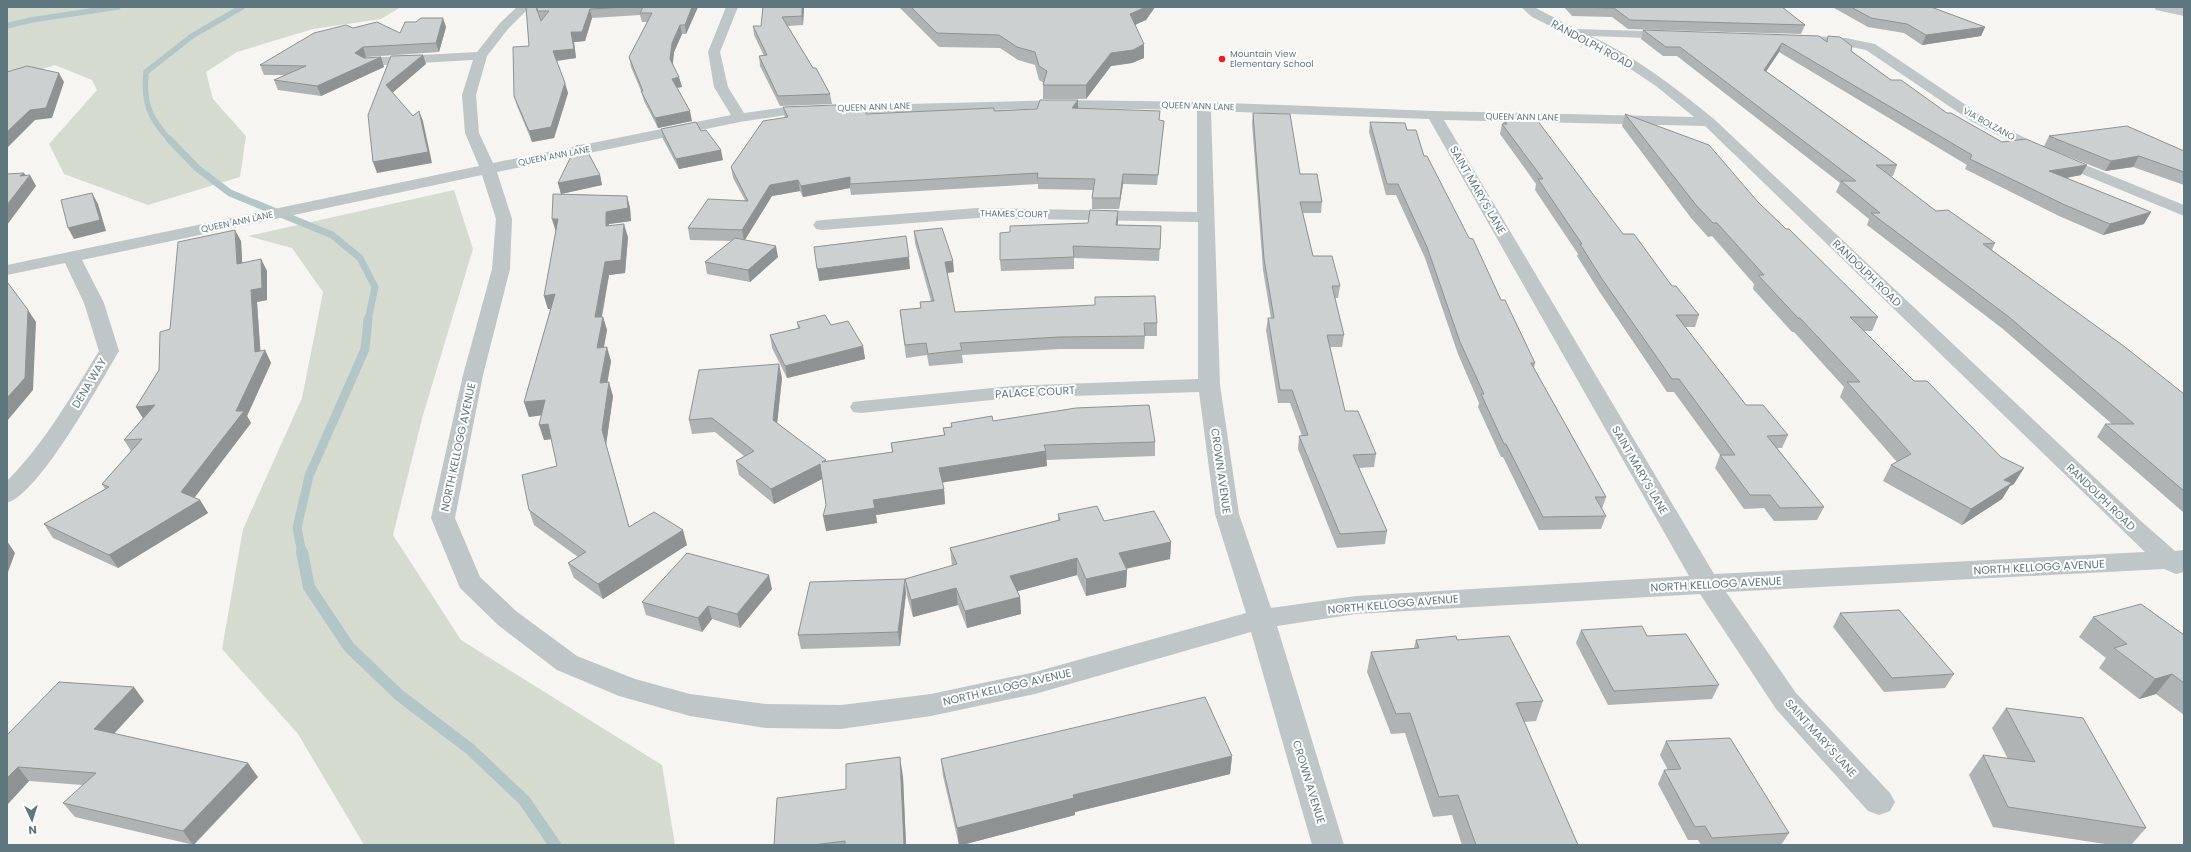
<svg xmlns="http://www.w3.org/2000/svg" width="2191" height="852" font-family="Poppins,sans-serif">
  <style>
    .green { fill: #d6dbd0 }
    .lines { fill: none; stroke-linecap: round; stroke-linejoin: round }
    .stream-far3 { stroke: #b3c6c7; stroke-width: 5.5 }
    .stream-far2 { stroke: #b3c6c7; stroke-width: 7 }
    .stream-far1 { stroke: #b3c6c7; stroke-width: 9 }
    .stream { stroke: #b3c6c7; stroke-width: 12 }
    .minor { fill: #bfc6c8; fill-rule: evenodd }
    .tertiary { fill: #bfc6c8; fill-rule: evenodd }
    .wall { fill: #afb3b4 }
    .shaded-wall { fill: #8f9292 }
    .building { fill: #ccd0d1; stroke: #8f9292 }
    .poi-dot { fill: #f21d15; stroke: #fff; stroke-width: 1.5 }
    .labels { text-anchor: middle; stroke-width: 4; stroke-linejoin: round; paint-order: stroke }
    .far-poi-label { font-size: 9px; fill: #5e777f; stroke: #fff; text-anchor: start }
    .far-street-label { font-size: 9px; fill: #5e777f; stroke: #fff }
    .street-label { font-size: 11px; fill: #5e777f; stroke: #fff }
  </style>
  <rect width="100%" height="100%" fill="#f6f5f1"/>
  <g class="green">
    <path d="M 7,7 L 401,7 L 381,19 L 313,29 L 237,52 L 206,72 L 213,99 L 246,136 L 240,177 L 148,205 L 64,174 L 49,144 L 97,90 L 92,80 L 55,65 L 7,80 Z"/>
    <path d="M 454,190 L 473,249 L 423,415 L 393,535 L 461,640 L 662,765 L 675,845 L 364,845 L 298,734 L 222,649 L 243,529 L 302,398 L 323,292 L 292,248 L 248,236 Z"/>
  </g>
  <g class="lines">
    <g class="stream-far3">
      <path d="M 7,26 L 31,20 L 118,7"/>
      <path d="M 170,140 C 149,118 143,102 146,72 L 192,36 L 242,7"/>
    </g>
    <path class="stream-far2" d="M 169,139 L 197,168 L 230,193 L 332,235 L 360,258 L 375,287 L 368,320"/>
    <path class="stream-far1" d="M 302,553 L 297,528 L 309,476 L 365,349 L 368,319"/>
    <path class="stream" d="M 302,552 L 309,587 L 349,647 L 399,695 L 470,749 L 524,800 L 555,845"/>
    <g class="minor">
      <path d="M 517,7 L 530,7 L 508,29 L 487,56 L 476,95 L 479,133 L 493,163 L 731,115 L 714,87 L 708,52 L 726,7 L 738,7 L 720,52 L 728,87 L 744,113 L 786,107 L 1064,100 L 1204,102 L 1434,111 L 1694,117 L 1656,86 L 1611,56 L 1532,17 L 1521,7 L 1534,7 L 1576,29 L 1677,32 L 1679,35 L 1673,39 L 1591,36 C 1637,58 1675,87 1714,119 L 2142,522 L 2175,551 L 2184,550 L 2184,572 L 2176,574 L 2164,569 L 1726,592 L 1796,693 L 1890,793 L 1895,802 L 1890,811 L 1879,815 L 1868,811 L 1776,709 L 1700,594 L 1356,614 L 1277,626 L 1344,845 L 1312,845 L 1251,632 L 1035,694 L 931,716 L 841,729 L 766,728 L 690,716 L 619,696 L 557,670 L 498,625 L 460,588 L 431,518 L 463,375 L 492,269 L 496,219 L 482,175 L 82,260 L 104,303 L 119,351 C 100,383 39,494 7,503 L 7,481 C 45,443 71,396 99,351 L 84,303 L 65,263 L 7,275 L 7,265 L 479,166 L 465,133 L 462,95 L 473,60 L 367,66 L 360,62 L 367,58 L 477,52 L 500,23 ZM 1064,108 L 1197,110 L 1197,212 L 977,208 L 822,220 L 816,221 L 813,225 L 816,229 L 822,230 L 977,218 L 1198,222 L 1198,379 L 1012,386 L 861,401 L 853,402 L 850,407 L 853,412 L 861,413 L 1012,398 L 1199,392 L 1215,514 L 1246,613 L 1035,672 L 931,694 L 841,705 L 766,704 L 690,694 L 635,679 L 577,656 L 516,611 L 480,577 L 455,518 L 483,375 L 510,269 L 512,219 L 497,172 L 740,122 L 786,115 ZM 1211,111 L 1429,119 L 1689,576 L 1356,596 L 1271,608 L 1239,514 L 1220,385 ZM 1444,120 L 1705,126 L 2145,552 L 1714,574 Z"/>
      <path d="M 1795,35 L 1846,38 L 1875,44 L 1981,115 L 2046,149 L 2184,205 L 2184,216 L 2036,155 L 1971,121 L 1866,50 L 1846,46 L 1791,42 L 1789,39 Z"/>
    </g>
    <path class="tertiary" d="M 2154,7 L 2184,8 L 2184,16 L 2156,10 Z"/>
  </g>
  <g class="wall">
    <path d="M 537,7 L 698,7 L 686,34 L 682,34 L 674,52 L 673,64 L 682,87 L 677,88 L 692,121 L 658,128 L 644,101 L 641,91 L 631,67 L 629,57 L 648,22 L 642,22 L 640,15 L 592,18 L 585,41 L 574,42 L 576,58 L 557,61 L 568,93 L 554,138 L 532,142 L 517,106 L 514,96 L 529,46 L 537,11 Z"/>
    <path d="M 763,7 L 804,7 L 803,25 L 788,26 L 813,68 L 830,94 L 832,104 L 780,106 L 760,66 L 759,56 L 764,56 L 754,35 L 753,26 L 761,26 Z"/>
    <path d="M 899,7 L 1155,7 L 1146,20 L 1135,25 L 1144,58 L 1132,63 L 1111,66 L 1086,99 L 1043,99 L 1043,85 L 1044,83 L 1039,80 L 1035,65 L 1018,60 L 1000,48 L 939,47 Z"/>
    <path d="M 1564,7 L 1782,7 L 1805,25 L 1801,34 L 1628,29 L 1612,17 L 1572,16 Z"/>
    <path d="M 1835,7 L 1931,7 L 1985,27 L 1981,36 L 1922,45 L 1904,33 L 1868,27 L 1834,8 Z"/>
    <path d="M 446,27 L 439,52 L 366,57 L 365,58 L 381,57 L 384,67 L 321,96 L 278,90 L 274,80 L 285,75 L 264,75 L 260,65 L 353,28 L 400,33 Z"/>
    <path d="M 1643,30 L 1826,42 L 1828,36 L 1851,51 L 1891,80 L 1947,113 L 2002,142 L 2044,146 L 2049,136 L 2184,151 L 2184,185 L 2133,167 L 2105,171 L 2052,150 L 2081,175 L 2066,178 L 2144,224 L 2103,235 L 2059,216 L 1965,169 L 1967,165 L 1779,52 L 1766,71 L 1897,165 L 1893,176 L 1890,176 L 1936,211 L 1995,243 L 1992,250 L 2184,394 L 2184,512 L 2183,512 L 2097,437 L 2105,424 L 2112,424 L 2003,329 L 1867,225 L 1869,219 L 1836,192 L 1840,183 L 1677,56 L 1663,56 L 1641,39 Z"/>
    <path d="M 783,107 L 841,113 L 866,114 L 1078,108 L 1164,121 L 1163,131 L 1157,185 L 1123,184 L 1119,209 L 1092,209 L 1092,198 L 1093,190 L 1038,189 L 1038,184 L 851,195 L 850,188 L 803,197 L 800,191 L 772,196 L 745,240 L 778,257 L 750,282 L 707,274 L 705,262 L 732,241 L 690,240 L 688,228 L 745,200 L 733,178 L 731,167 L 785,118 Z"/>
    <path d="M 1253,113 L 1322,202 L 1321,213 L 1303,213 L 1313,256 L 1340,286 L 1338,298 L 1335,298 L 1344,335 L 1342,347 L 1330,347 L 1345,411 L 1376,454 L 1374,467 L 1359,468 L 1387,531 L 1385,544 L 1337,548 L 1298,449 L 1299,436 L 1302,436 L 1290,403 L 1278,403 L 1266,330 L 1268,318 L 1271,318 L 1263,270 L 1252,123 Z"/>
    <path d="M 1625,114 L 1758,202 L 1878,317 L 1872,331 L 1864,331 L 2014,484 L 2010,486 L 2002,499 L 1962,525 L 1883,481 L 1891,465 L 1897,462 L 1840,397 L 1844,387 L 1794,332 L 1792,332 L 1753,289 L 1754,284 L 1712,236 L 1708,237 L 1691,218 L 1622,126 Z"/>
    <path d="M 1504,120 L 1623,234 L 1699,315 L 1695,327 L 1685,327 L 1746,405 L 1788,435 L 1782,448 L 1777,448 L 1824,507 L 1817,520 L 1774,521 L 1764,508 L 1744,509 L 1715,468 L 1720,455 L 1674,392 L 1667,392 L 1599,291 L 1577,256 L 1578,254 L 1535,190 L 1536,184 L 1500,134 L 1502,124 L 1503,124 Z"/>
    <path d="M 1370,122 L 1407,130 L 1424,156 L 1535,363 L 1534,368 L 1606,497 L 1602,509 L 1606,516 L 1601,529 L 1539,530 L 1503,457 L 1501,457 L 1478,407 L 1479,403 L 1458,354 L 1425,258 L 1396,195 L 1386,195 L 1369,132 Z"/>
    <path d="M 661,129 L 701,131 L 723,160 L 679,169 L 663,139 Z"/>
    <path d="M 600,175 L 602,185 L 561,194 L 627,196 L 630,208 L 631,221 L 609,224 L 609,226 L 628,237 L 625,273 L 609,275 L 602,317 L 603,317 L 607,330 L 604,347 L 611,361 L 607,382 L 613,396 L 606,445 L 629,527 L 687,545 L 603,599 L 574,578 L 568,563 L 578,557 L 534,525 L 529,510 L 557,466 L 551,439 L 544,440 L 542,415 L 529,417 L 524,402 L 551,309 L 548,309 L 544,296 L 556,231 L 552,219 L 561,194 L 558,183 Z"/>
    <path d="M 1118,222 L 1117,225 L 1161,226 L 1159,261 L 1074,258 L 1074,269 L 1001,271 L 1000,260 L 1010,232 Z"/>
    <path d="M 914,231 L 954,272 L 947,273 L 955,312 L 1157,323 L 1157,336 L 1145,336 L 1144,349 L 1059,349 L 962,355 L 963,363 L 929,366 L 927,355 L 906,358 L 900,310 L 920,308 L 931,301 L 915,243 Z"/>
    <path d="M 241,241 L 242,263 L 261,259 L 267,271 L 267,300 L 257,302 L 260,351 L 265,350 L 271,363 L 247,416 L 251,423 L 194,497 L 200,500 L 208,513 L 118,568 L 53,538 L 44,524 L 105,489 L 102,484 L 131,451 L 124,440 L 143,418 L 136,407 L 159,370 L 170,329 Z"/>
    <path d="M 797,322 L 831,325 L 863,346 L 865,359 L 787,378 L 772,348 L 770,335 L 798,329 Z"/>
    <path d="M 782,378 L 777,423 L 827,462 L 892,452 L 891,443 L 944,435 L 943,428 L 951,427 L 951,423 L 993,421 L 1155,442 L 1155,456 L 1046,460 L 1047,466 L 942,482 L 944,489 L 945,504 L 876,515 L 877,523 L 826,531 L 826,505 L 822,479 L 774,504 L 739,475 L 736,461 L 744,456 L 715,432 L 692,434 L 689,420 Z"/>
    <path d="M 1058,514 L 1104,521 L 1171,542 L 1170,559 L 1126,569 L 1127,570 L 1126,587 L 1086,596 L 1077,575 L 1017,591 L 1020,597 L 1021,614 L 967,628 L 958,605 L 913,617 L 907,596 L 905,579 L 952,566 L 950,548 L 1058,520 Z"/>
    <path d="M 772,589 L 740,628 L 712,619 L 702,632 L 646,615 L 642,602 Z"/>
    <path d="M 906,593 L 900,646 L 801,649 L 798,635 Z"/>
    <path d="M 1840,613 L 1954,674 L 1945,688 L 1884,692 L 1833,627 Z"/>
    <path d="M 2093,617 L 2184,635 L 2184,715 L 2156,694 L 2139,699 L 2099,668 L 2106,658 L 2079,637 Z"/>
    <path d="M 1581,630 L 1647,636 L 1719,685 L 1712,699 L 1608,705 L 1576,643 Z"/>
    <path d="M 1416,640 L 1457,640 L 1543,701 L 1536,721 L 1524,722 L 1578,845 L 1462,845 L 1452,815 L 1433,817 L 1405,733 L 1391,734 L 1367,672 L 1371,652 L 1414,648 Z"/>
    <path d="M 144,701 L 114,734 L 258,777 L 194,845 L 75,817 L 63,803 L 83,785 L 29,781 L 7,805 L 7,735 Z"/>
    <path d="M 2006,708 L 2146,828 L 2131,845 L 2112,845 L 1993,827 L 1969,775 L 1983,755 L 2008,759 L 1992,728 Z"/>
    <path d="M 1666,741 L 1789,833 L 1781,845 L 1701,845 L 1698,840 L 1688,840 L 1658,784 L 1664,770 L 1668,770 L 1660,755 Z"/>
    <path d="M 1232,756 L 1230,774 L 1075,812 L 1075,815 L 962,845 L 959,845 L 943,776 L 941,759 Z"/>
    <path d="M 903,777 L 906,845 L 774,845 L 846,789 Z"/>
  </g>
  <g class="shaded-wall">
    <path d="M 692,7 L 698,7 L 686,34 L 685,25 Z"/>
    <path d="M 802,7 L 804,7 L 803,25 L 802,16 Z"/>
    <path d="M 1146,7 L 1155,7 L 1146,20 L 1130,27 L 1130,14 Z"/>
    <path d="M 590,9 L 592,18 L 585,41 L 574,42 L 576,58 L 555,61 L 553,51 L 571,32 Z"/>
    <path d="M 443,18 L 446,27 L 439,52 L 436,43 Z"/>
    <path d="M 680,25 L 682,34 L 674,52 L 672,68 L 670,59 L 672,43 Z"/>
    <path d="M 1985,27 L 1981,36 L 1922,45 L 1926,35 Z"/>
    <path d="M 1782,43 L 1779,52 L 1761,79 L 1764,70 Z"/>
    <path d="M 1144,44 L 1144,58 L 1132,63 L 1111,66 L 1086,99 L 1086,85 L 1111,53 Z"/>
    <path d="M 363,47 L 366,57 L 359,63 L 355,53 Z"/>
    <path d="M 423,55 L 426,64 L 390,95 L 386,85 Z"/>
    <path d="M 381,57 L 384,67 L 321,96 L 317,86 Z"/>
    <path d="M 59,73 L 64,82 L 52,118 L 35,120 L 7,148 L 7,132 Z"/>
    <path d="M 679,77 L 682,87 L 674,88 L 672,79 Z"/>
    <path d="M 565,83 L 568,93 L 554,138 L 532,142 L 529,131 Z"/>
    <path d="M 1078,100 L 1078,110 L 1072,108 Z"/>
    <path d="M 419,111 L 423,121 L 432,163 L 377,173 L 373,162 Z"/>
    <path d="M 690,111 L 692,121 L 658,128 L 655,118 Z"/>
    <path d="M 721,150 L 723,160 L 679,169 L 676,159 Z"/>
    <path d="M 2139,156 L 2133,167 L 2105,171 L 2111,161 Z"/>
    <path d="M 2087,165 L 2081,175 L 2044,182 L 2049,171 Z"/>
    <path d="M 24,173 L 28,178 L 30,175 L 36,186 L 7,225 L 7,205 L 20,176 Z"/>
    <path d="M 1123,174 L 1123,184 L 1119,209 L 1120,198 Z"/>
    <path d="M 600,175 L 602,185 L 561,194 L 558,183 Z"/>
    <path d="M 850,177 L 850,188 L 803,197 L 801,186 Z"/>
    <path d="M 798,180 L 800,191 L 772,196 L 744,241 L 742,230 L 770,185 Z"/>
    <path d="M 92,193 L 98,204 L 106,231 L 74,239 L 68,228 Z"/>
    <path d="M 627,196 L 630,208 L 631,221 L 609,224 L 610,239 L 606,226 L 606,212 Z"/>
    <path d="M 1118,211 L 1118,222 L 1115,236 L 1116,225 Z"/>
    <path d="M 2151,212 L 2144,224 L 2103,235 L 2110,224 Z"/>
    <path d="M 552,219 L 558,219 L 556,232 Z"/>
    <path d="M 624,224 L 628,237 L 625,273 L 609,275 L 599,331 L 595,317 L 605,262 Z"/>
    <path d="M 235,230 L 241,241 L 243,276 L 237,264 Z"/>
    <path d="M 776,246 L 778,257 L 750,282 L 748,270 Z"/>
    <path d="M 909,257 L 910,269 L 819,281 L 817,269 Z"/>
    <path d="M 261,259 L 267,271 L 267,300 L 257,302 L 261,359 L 265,350 L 271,363 L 247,416 L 251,423 L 189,505 L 181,492 L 255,352 L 251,290 Z"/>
    <path d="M 953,261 L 954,272 L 946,273 L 945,262 Z"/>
    <path d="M 555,294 L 559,308 L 548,309 L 544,296 Z"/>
    <path d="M 28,310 L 36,322 L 33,390 L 7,421 L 7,398 Z"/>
    <path d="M 603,317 L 607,330 L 601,362 L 597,348 Z"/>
    <path d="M 863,346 L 865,359 L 787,378 L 785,366 Z"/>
    <path d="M 607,347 L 611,361 L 605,397 L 600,383 Z"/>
    <path d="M 779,364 L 782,378 L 776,434 L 773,420 Z"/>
    <path d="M 609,382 L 613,396 L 606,445 L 634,543 L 602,430 Z"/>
    <path d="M 545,400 L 550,414 L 529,417 L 524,402 Z"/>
    <path d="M 155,405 L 144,420 L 136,407 Z"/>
    <path d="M 548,424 L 553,439 L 544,440 L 539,425 Z"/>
    <path d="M 1046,451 L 1047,466 L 940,483 L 939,468 Z"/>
    <path d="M 820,464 L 822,479 L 774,504 L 771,489 Z"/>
    <path d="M 2024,468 L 2014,484 L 2010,486 L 2002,499 L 1962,525 L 1971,509 L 2004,480 Z"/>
    <path d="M 944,489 L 945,504 L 876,515 L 877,523 L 826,531 L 823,516 L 873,500 Z"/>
    <path d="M 200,500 L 208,513 L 118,568 L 109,555 Z"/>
    <path d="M 683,530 L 687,545 L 603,599 L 598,584 Z"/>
    <path d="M 7,541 L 15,553 L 7,575 Z"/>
    <path d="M 1171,542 L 1170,559 L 1119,570 L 1119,553 Z"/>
    <path d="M 1077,558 L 1077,575 L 1011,593 L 1010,576 Z"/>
    <path d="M 1127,570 L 1126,587 L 1086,596 L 1086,579 Z"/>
    <path d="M 769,575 L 772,589 L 740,628 L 737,614 Z"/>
    <path d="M 905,579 L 906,593 L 900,646 L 898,632 Z"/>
    <path d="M 956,588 L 958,605 L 913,617 L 911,600 Z"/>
    <path d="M 1020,597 L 1021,614 L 967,628 L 965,611 Z"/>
    <path d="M 708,606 L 712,619 L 702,632 L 698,618 Z"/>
    <path d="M 2172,674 L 2156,694 L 2139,699 L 2155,679 Z"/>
    <path d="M 134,687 L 144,701 L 105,743 L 94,729 Z"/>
    <path d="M 1232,756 L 1230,774 L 1075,812 L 1075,815 L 962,845 L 959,845 L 957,828 L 1073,795 Z"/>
    <path d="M 900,757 L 903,777 L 906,845 L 904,845 Z"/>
    <path d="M 248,763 L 258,777 L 193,845 L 183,831 Z"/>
    <path d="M 18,767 L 29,781 L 7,805 L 7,778 Z"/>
  </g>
  <g class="building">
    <path d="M 526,7 L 536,7 L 541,21 L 549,11 L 537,11 L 537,7 L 627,7 L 590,9 L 582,32 L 571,32 L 574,49 L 553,51 L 565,83 L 551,127 L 529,131 L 514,96 L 513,47 L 529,46 Z"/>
    <path d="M 643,7 L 692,7 L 685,25 L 680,25 L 672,43 L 670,59 L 679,77 L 672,79 L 690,111 L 655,118 L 641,91 L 643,91 L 629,57 L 652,13 L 640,13 Z"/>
    <path d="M 763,7 L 802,7 L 802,16 L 782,17 L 813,68 L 816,68 L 830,94 L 778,96 L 759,56 L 767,55 L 753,26 L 761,26 Z"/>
    <path d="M 911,7 L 1146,7 L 1130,14 L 1144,44 L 1133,50 L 1111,53 L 1086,85 L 1043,85 L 1047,71 L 1039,66 L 1035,52 L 1017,47 L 999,35 L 937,33 Z"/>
    <path d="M 1574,7 L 1782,7 L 1805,25 L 1630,20 L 1614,8 Z"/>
    <path d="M 1851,7 L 1931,7 L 1985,27 L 1926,35 L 1907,24 L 1871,18 Z"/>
    <path d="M 421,18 L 443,18 L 436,43 L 363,47 L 355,53 L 364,58 L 381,57 L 317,86 L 274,80 L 306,66 L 260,65 L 314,33 L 346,25 L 353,28 L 377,22 L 400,33 L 405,22 L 416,22 Z"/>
    <path d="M 1643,30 L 1819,36 L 1827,42 L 1828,36 L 1840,37 L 1852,46 L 1851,51 L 1891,80 L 1901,80 L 1947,113 L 1951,113 L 2002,142 L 2026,139 L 2087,165 L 2049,171 L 2151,212 L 2110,224 L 2065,205 L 1970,159 L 1972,155 L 1782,43 L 1764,70 L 1897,165 L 1876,165 L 1936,211 L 1948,210 L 1995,243 L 1983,244 L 2125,347 L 2184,394 L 2184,491 L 2105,424 L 2134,424 L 2009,317 L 1871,213 L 1880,213 L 1841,181 L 1856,181 L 1680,47 L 1666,47 Z"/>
    <path d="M 423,55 L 386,85 L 413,116 L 419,111 L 428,152 L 373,162 L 368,115 L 391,56 Z"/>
    <path d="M 27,66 L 59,73 L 46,108 L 30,110 L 7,132 L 7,72 Z"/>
    <path d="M 1040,100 L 1078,100 L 1072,108 L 1160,111 L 1159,120 L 1164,121 L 1158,175 L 1123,174 L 1120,198 L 1092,198 L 1095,179 L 1037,178 L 1038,173 L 850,184 L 850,177 L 801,186 L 798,180 L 770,185 L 742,230 L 688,228 L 708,199 L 748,201 L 731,167 L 763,121 L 788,117 L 783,107 L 836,105 L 841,113 L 866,111 L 866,114 L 994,108 L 994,111 L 1037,109 Z"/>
    <path d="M 1253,113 L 1290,114 L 1300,174 L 1317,174 L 1322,202 L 1300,202 L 1313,256 L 1332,256 L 1340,286 L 1332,286 L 1344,335 L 1327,335 L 1345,411 L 1358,411 L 1376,454 L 1353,455 L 1387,531 L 1340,534 L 1299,436 L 1308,435 L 1292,390 L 1280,390 L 1268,318 L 1274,318 L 1264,259 Z"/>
    <path d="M 1625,114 L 1709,145 L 1758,202 L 1786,229 L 1789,229 L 1878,317 L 1850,317 L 1914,381 L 1927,381 L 2001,457 L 2024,468 L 2004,480 L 2012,483 L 1971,509 L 1891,465 L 1911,454 L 1847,382 L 1860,382 L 1800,318 L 1798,318 L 1758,275 L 1764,275 L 1717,223 L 1713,223 L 1696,205 Z"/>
    <path d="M 1504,120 L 1537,120 L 1623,234 L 1634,234 L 1672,286 L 1676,286 L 1699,315 L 1676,315 L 1746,405 L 1763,405 L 1788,435 L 1767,436 L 1824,507 L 1780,508 L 1770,495 L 1750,495 L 1720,455 L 1735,455 L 1679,379 L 1672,379 L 1602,279 L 1580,244 L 1582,244 L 1538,179 L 1543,179 L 1502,124 L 1507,124 Z"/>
    <path d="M 696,122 L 701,131 L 706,130 L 721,150 L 676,159 L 661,129 Z"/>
    <path d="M 1370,122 L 1405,123 L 1407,130 L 1416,130 L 1424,156 L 1427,156 L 1469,238 L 1473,239 L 1501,300 L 1505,300 L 1535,363 L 1531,363 L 1606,497 L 1595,497 L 1606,516 L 1543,517 L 1506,444 L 1504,444 L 1481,394 L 1484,394 L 1460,342 L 1427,247 L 1398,184 L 1387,184 Z"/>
    <path d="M 2127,126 L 2184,151 L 2184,172 L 2139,156 L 2111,161 L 2049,136 Z"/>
    <path d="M 584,145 L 600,175 L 558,183 L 576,146 Z"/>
    <path d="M 24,173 L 20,176 L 30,175 L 7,205 L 7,174 Z"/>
    <path d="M 92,193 L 100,220 L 68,228 L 61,200 Z"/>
    <path d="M 553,194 L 627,196 L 628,208 L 606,212 L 606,226 L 624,224 L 621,260 L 605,262 L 595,317 L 603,317 L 597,348 L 607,347 L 600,383 L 609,382 L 602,430 L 629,527 L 654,512 L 683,530 L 598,584 L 568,563 L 586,552 L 529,510 L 522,475 L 557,466 L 548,424 L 539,425 L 545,400 L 524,402 L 555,294 L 544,296 L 558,219 L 552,219 Z"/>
    <path d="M 1090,210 L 1118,211 L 1116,225 L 1161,226 L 1160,249 L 1073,246 L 1074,257 L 1000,260 L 1000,233 L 1010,232 L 1010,226 L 1088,223 Z"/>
    <path d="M 942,228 L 953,261 L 945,262 L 955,312 L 1095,305 L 1095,297 L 1155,296 L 1157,323 L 1144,323 L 1145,336 L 1059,337 L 960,343 L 962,350 L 928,354 L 926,343 L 905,345 L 900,310 L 921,308 L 920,302 L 934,301 L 914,231 Z"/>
    <path d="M 235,230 L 237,264 L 261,259 L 262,288 L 251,290 L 255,352 L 265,350 L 236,411 L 244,411 L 181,492 L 200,500 L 109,555 L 44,524 L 109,487 L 102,484 L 142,439 L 124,440 L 155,405 L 136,407 L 159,370 L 160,332 L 170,329 L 178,242 Z"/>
    <path d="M 906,236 L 909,257 L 817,269 L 814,247 Z"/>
    <path d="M 735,238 L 776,246 L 748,270 L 705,262 Z"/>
    <path d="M 8,283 L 28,310 L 25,378 L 7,398 L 7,284 Z"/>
    <path d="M 825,315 L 831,325 L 848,321 L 863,346 L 785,366 L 770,335 L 800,328 L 797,322 Z"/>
    <path d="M 779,364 L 773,420 L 826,460 L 822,462 L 893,452 L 891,443 L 945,435 L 943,428 L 952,427 L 951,423 L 992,416 L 993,421 L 1076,408 L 1149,405 L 1155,442 L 1044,445 L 1046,451 L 939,468 L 944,489 L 873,500 L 875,508 L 823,516 L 826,505 L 820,464 L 771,489 L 736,461 L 754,451 L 712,418 L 689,420 L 699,370 Z"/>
    <path d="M 1097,506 L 1104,521 L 1154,511 L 1171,542 L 1119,553 L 1127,570 L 1086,579 L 1077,558 L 1010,576 L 1020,597 L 965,611 L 956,588 L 911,600 L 905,579 L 957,564 L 950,548 L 1060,520 L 1058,514 Z"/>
    <path d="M 687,553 L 769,575 L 737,614 L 708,606 L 698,618 L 642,602 Z"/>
    <path d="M 905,579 L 898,632 L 798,635 L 810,582 Z"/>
    <path d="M 2141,604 L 2184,635 L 2184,683 L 2172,674 L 2155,679 L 2114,648 L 2127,644 L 2093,617 Z"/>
    <path d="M 1899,610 L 1954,674 L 1892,678 L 1840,613 Z"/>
    <path d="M 1642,626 L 1647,636 L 1686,634 L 1719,685 L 1614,691 L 1581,630 Z"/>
    <path d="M 1456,636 L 1457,640 L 1509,636 L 1543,701 L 1516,703 L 1578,845 L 1476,845 L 1458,795 L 1439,797 L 1410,713 L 1396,714 L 1371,652 L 1419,648 L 1416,640 Z"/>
    <path d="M 59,682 L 134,687 L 94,729 L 248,763 L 183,831 L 63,803 L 96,773 L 18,767 L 7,778 L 7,735 Z"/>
    <path d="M 1205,697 L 1232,756 L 1073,795 L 1074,798 L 957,828 L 941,759 Z"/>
    <path d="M 2006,708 L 2083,718 L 2146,828 L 2008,807 L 1983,755 L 2035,762 Z"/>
    <path d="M 1730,738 L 1789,833 L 1712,838 L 1705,826 L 1695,827 L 1664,770 L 1681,769 L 1666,741 Z"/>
    <path d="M 900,757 L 904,845 L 845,845 L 845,841 L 813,845 L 774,845 L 777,798 L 846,789 L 846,764 Z"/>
  </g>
  <circle class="poi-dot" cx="1222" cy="59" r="4"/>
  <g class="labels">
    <g class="far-poi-label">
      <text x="1230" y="57">Mountain View<tspan x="1230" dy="10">Elementary School</tspan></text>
    </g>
    <g class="far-street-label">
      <text transform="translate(1198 106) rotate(2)" y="3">QUEEN ANN LANE</text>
      <text transform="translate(874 107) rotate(-2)" y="3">QUEEN ANN LANE</text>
      <text transform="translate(1522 117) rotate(1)" y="3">QUEEN ANN LANE</text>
      <text transform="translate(1989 124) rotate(29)" y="3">VIA BOLZANO</text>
      <text transform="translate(554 156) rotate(-11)" y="3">QUEEN ANN LANE</text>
      <text transform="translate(1014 214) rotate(1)" y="3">THAMES COURT</text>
      <text transform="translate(237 222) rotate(-12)" y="3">QUEEN ANN LANE</text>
    </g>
    <g class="street-label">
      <text transform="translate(1592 44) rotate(28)" y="4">RANDOLPH ROAD</text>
      <text transform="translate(1478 190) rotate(60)" y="4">SAINT MARY'S LANE</text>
      <text transform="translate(1867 273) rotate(44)" y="4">RANDOLPH ROAD</text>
      <text transform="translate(89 383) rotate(-59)" y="4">DENA WAY</text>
      <text transform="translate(1035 392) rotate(-3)" y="4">PALACE COURT</text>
      <text transform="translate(458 447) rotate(-78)" y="4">NORTH KELLOGG AVENUE</text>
      <text transform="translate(1640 470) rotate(60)" y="4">SAINT MARY'S LANE</text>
      <text transform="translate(1221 471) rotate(82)" y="4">CROWN AVENUE</text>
      <text transform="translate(2101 497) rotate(44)" y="4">RANDOLPH ROAD</text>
      <text transform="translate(2039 567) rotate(-3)" y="4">NORTH KELLOGG AVENUE</text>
      <text transform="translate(1716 584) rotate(-3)" y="4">NORTH KELLOGG AVENUE</text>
      <text transform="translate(1393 604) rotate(-5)" y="4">NORTH KELLOGG AVENUE</text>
      <text transform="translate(1007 687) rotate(-13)" y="4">NORTH KELLOGG AVENUE</text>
      <text transform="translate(1821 738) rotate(48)" y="4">SAINT MARY'S LANE</text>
      <text transform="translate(1309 782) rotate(73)" y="4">CROWN AVENUE</text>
    </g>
  </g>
  <rect width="2191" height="852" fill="none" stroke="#5e777f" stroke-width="16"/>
  <g transform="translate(32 820) rotate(176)" stroke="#ffffff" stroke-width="3" paint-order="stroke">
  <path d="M0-3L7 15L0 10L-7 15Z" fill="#5e777f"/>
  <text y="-6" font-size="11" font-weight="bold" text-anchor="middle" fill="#5e777f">N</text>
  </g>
</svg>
